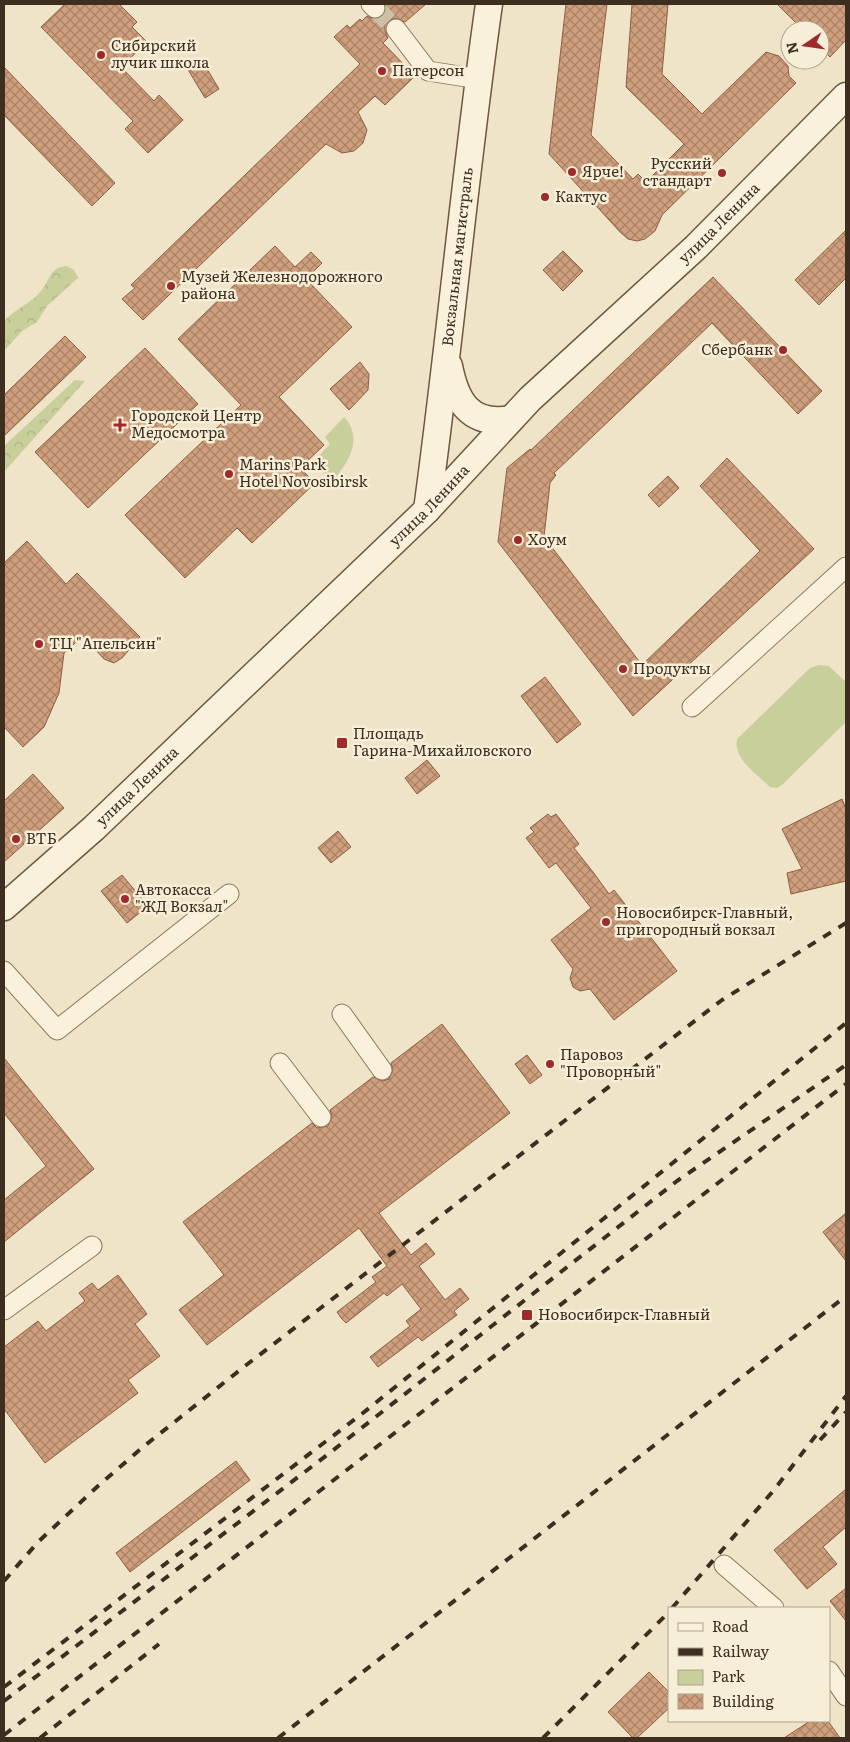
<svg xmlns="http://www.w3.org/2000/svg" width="850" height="1742" font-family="Literata,serif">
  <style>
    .forest { fill: url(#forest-crowns) }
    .park { fill: #c9cf9b }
    .building { fill: url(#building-cross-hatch); stroke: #8d5f41 }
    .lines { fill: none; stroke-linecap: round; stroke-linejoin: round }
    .street-tunnel { stroke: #ccc0a6; stroke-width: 19; stroke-dasharray: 19 9; stroke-linecap: butt }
    .street-casing { stroke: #8d765c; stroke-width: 21 }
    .secondary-casing { stroke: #6f573f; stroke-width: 29 }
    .street { stroke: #faf1dc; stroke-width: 19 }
    .secondary { stroke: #faf1dc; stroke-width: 26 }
    .rail { stroke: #3d2e20; stroke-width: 4; stroke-dasharray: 9 9; stroke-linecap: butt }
    .poi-dot { fill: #9e2a2b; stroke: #f7eed8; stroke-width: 2 }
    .labels { text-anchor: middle; stroke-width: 5; stroke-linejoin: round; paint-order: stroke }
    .poi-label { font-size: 15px; fill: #3d2e20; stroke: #f7eed8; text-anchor: start }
    .street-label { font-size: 15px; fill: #3d2e20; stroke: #f7eed8 }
  </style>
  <defs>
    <pattern id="forest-crowns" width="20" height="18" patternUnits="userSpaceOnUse" patternTransform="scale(1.25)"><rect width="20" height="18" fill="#c9cf9b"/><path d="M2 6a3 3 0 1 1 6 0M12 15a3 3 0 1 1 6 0" fill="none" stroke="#aeb285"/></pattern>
    <pattern id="building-cross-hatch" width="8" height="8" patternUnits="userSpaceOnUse" patternTransform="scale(1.25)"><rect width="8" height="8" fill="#cf9f7d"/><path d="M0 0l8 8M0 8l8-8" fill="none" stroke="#a98266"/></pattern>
  </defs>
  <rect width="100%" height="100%" fill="#f0e4c8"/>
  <g class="forest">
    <path d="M 67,266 L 74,270 L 78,278 L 47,306 L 37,322 L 22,331 L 4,351 L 4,321 C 15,309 34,302 43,288 C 51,277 51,267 67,266 Z"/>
    <path d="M 75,380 L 85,381 L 4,472 L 4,446 Z"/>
  </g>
  <g class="park">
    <path d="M 344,417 C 365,439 347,464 332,482 L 314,461 L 330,444 L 325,437 Z"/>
    <path d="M 819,665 L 829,666 L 846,682 L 846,722 L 783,784 L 777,788 L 770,787 C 757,774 733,759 737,739 L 810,668 Z"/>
  </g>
  <g class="building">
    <path d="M 65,4 L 119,4 L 137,22 L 132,27 L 147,42 L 121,67 L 154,101 L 159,95 L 183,120 L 148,153 L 125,129 L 133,121 L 41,27 Z"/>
    <path d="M 385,4 L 426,4 L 405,22 L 394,18 L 385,25 L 385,31 L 388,38 L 383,43 L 415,76 L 385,105 L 375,96 L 358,112 L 367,130 L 363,143 L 354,151 L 342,153 L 326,144 L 143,320 L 122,299 L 135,288 L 131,285 L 360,64 L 334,37 L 347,25 L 350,28 L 360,19 L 362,21 L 367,16 L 373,19 L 383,16 L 386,10 Z"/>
    <path d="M 566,4 L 607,4 L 591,135 L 633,179 L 638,174 L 646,182 L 684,144 L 626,87 L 632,4 L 668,4 L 662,74 L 702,114 L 766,52 L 779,56 L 788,66 L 789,76 L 796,83 L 662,215 L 655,231 L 645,239 L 637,241 L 628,239 L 620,232 L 549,154 Z"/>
    <path d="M 777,4 L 846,4 L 846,40 L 830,57 L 820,47 L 820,30 L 803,30 Z"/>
    <path d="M 201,59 L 219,89 L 205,98 L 187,68 Z"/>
    <path d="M 4,67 L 115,183 L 92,206 L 4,115 Z"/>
    <path d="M 846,230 L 846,278 L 819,305 L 795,280 Z"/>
    <path d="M 275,246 L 295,267 L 311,252 L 322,263 L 306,279 L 352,327 L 279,397 L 324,445 L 300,468 L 315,483 L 252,543 L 237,528 L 185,578 L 125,515 L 241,405 L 178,339 Z"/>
    <path d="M 563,251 L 583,271 L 563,291 L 543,270 Z"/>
    <path d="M 713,277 L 822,391 L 798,414 L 712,323 L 554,473 L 556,475 L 550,483 L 544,537 L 642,665 L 760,551 L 700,486 L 727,458 L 814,549 L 633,716 L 498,542 L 507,468 L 530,449 L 531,450 Z"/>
    <path d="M 65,336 L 86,357 L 4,436 L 4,395 Z"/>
    <path d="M 145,348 L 198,404 L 88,508 L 35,452 Z"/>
    <path d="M 360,362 L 369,374 L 368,390 L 349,410 L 330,389 Z"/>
    <path d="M 668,476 L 679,488 L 659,507 L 648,495 Z"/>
    <path d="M 27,541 L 66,584 L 77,573 L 140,637 L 122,658 L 114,663 L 104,659 L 83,636 L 64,653 L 59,693 L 44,727 L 23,747 L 4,727 L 4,563 Z"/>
    <path d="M 545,677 L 581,724 L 557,743 L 521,696 Z"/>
    <path d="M 427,760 L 440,776 L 417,794 L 405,778 Z"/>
    <path d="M 33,774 L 64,808 L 4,862 L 4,801 Z"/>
    <path d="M 842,799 L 846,809 L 846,881 L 791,894 L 787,873 L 802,869 L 782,829 Z"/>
    <path d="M 548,814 L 551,817 L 556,814 L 579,844 L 574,848 L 593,872 L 609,894 L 614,890 L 677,971 L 614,1020 L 590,989 L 580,991 L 573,987 L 570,978 L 573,969 L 551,940 L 591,908 L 556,863 L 549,868 L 526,838 L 534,832 L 530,828 Z"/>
    <path d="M 338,831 L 351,847 L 331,863 L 318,848 Z"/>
    <path d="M 122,875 L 148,906 L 127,923 L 101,891 Z"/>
    <path d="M 442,1024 L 510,1113 L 379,1213 L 411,1255 L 426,1243 L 435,1254 L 419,1266 L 445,1300 L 460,1288 L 469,1299 L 454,1311 L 457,1315 L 422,1341 L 418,1337 L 378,1367 L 370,1357 L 410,1326 L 406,1321 L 421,1309 L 402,1284 L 387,1296 L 384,1293 L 346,1323 L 341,1318 L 337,1312 L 376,1282 L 372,1277 L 387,1266 L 359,1228 L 207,1345 L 179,1310 L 224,1275 L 183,1222 L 312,1123 L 317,1128 L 328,1126 L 332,1116 L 330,1110 L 373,1077 L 383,1081 L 389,1079 L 393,1069 L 391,1063 Z"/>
    <path d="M 527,1055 L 542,1075 L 530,1084 L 515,1064 Z"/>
    <path d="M 4,1058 L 94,1169 L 4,1242 L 4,1200 L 46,1166 L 4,1113 Z"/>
    <path d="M 846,1213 L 846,1261 L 823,1232 Z"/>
    <path d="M 118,1275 L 147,1314 L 135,1324 L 160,1356 L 128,1380 L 138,1393 L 45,1463 L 4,1409 L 4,1347 L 38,1321 L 46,1331 L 85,1301 L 79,1293 L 92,1283 L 98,1290 Z"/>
    <path d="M 236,1461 L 250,1480 L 130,1572 L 116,1553 Z"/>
    <path d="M 846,1489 L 846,1527 L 823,1547 L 837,1564 L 807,1589 L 774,1550 Z"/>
    <path d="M 846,1588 L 846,1621 L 830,1601 Z"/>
    <path d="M 649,1672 L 669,1692 L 669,1708 L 637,1738 L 633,1738 L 608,1712 Z"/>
    <path d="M 810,1721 L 828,1721 L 840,1738 L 784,1738 Z"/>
  </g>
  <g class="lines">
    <path class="street-tunnel" d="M 375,8 L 396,29"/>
    <g class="street-casing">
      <g id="street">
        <path d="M 371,4 L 375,8"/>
        <path d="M 396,29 L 428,71 L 479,79"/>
        <path d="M 692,707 L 846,567"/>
        <path d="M 4,971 L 57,1030 L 229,894"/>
        <path d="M 342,1014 L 382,1070"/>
        <path d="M 280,1063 L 321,1117"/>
        <path d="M 4,1310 L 92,1246"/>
        <path d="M 724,1565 L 774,1608"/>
        <path d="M 829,1671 L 846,1696"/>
      </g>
    </g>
    <g class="secondary-casing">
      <g id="secondary">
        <path d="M 449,366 C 456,402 470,426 511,419"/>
        <path id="s1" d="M 427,510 C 450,342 465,172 489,4"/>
        <path id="s2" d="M 4,907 L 94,828 L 427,510 L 530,399 L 696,247 L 846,96"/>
      </g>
    </g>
    <use href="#street" class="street"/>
    <use href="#secondary" class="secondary"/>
    <g class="rail">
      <path d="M 820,1440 L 846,1412"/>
      <path d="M 4,1581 L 38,1542 L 98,1486 L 143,1447 L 245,1366 L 722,1000 L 846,923"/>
      <path d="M 672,1608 L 774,1490 L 846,1396"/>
      <path d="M 4,1687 L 363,1413 L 846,1023"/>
      <path d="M 4,1701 L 327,1455 L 677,1181 L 846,1065"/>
      <path d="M 4,1735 L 846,1084"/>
      <path d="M 40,1738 L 159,1644"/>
      <path d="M 278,1738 L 846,1296"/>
      <path d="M 543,1738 L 669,1612"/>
    </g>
  </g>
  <g class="poi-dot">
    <circle cx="101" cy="55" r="5"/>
    <circle cx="382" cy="71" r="5"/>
    <circle cx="572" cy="172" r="5"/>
    <circle cx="722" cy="173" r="5"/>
    <circle cx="545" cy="197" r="5"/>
    <circle cx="171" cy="286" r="5"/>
    <circle cx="783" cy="350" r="5"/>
    <path d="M117.5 417.5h5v5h5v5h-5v5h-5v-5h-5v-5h5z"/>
    <circle cx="229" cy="474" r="5"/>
    <circle cx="518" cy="540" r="5"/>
    <circle cx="39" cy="644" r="5"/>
    <circle cx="623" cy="669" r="5"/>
    <rect x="336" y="737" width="12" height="12" rx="2.5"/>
    <circle cx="16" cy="839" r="5"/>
    <circle cx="125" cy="899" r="5"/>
    <circle cx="606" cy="922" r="5"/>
    <circle cx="550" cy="1064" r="5"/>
    <rect x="521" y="1309" width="12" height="12" rx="2.5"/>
  </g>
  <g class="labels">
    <g class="poi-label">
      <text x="111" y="51">Сибирский<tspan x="111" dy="17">лучик школа</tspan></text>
      <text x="392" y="76">Патерсон</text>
      <text x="712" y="169" text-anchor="end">Русский<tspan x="712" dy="17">стандарт</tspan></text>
      <text x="582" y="177">Ярче!</text>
      <text x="555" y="202">Кактус</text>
      <text x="181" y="282">Музей Железнодорожного<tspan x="181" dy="17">района</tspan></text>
      <text x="773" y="355" text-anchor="end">Сбербанк</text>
      <text x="131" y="421">Городской Центр<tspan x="131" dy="17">Медосмотра</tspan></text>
      <text x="239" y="470">Marins Park<tspan x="239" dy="17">Hotel Novosibirsk</tspan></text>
      <text x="528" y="545">Хоум</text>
      <text x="49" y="649">ТЦ "Апельсин"</text>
      <text x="633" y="674">Продукты</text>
      <text x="353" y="739">Площадь<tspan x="353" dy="17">Гарина-Михайловского</tspan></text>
      <text x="26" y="844">ВТБ</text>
      <text x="135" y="895">Автокасса<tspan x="135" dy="17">"ЖД Вокзал"</tspan></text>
      <text x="616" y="918">Новосибирск-Главный,<tspan x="616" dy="17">пригородный вокзал</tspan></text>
      <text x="560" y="1060">Паровоз<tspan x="560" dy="17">"Проворный"</tspan></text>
      <text x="538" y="1320">Новосибирск-Главный</text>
    </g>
    <g class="street-label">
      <text dy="5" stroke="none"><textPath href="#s2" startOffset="990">улица Ленина</textPath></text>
      <text dy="5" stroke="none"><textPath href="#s1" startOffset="255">Вокзальная магистраль</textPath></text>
      <text dy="5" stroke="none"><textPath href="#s2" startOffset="585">улица Ленина</textPath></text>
      <text dy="5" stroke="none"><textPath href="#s2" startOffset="180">улица Ленина</textPath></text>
    </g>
  </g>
  <rect width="850" height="1742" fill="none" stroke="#3d2e20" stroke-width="10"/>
  <rect x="668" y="1607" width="162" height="115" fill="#f7eed8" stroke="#ada18e"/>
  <rect x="678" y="1623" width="25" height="8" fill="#faf1dc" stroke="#ada18e"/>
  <text x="712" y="1632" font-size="15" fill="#3d2e20">Road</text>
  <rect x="678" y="1648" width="25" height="8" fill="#3d2e20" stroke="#ada18e"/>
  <text x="712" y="1657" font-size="15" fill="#3d2e20">Railway</text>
  <rect x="678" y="1670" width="25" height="15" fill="#c9cf9b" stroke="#ada18e"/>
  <text x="712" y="1682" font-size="15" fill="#3d2e20">Park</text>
  <rect x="678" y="1694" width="25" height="15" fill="url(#building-cross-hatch)" stroke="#ada18e"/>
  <text x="712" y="1707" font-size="15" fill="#3d2e20">Building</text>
  <g transform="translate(805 45) rotate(257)"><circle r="24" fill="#f7eed8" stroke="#ada18e"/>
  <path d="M0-4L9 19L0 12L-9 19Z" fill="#9e2a2b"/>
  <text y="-8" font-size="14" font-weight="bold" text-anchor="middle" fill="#3d2e20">N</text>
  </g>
</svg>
